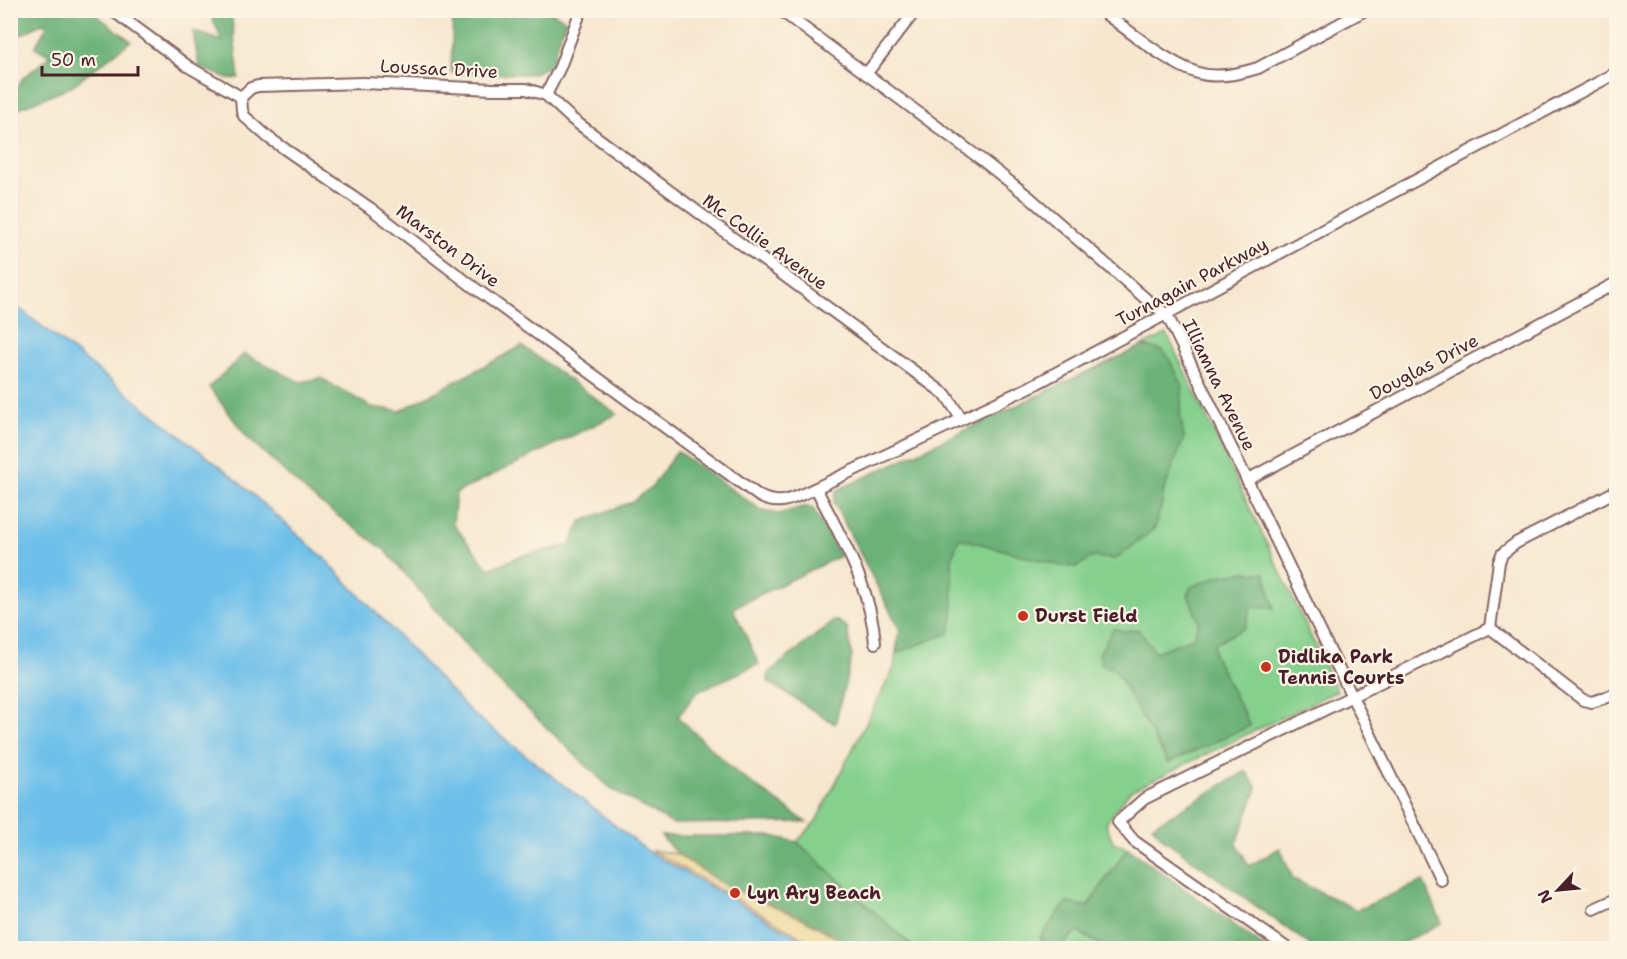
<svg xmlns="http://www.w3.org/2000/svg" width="1627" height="959" font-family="'Shantell Sans',sans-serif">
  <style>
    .green { fill: #85d08d; stroke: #68785c; stroke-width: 1.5 }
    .forest { fill: #6cb278; stroke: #5b6852; stroke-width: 1.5 }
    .sand { fill: #eeda9e; stroke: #9c7c64; stroke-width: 1.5 }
    .water { fill: #6ec0ea; stroke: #5c708a; stroke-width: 1.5 }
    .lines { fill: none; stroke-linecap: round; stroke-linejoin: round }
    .minor-casing { stroke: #876564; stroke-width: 14 }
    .minor { stroke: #fff; stroke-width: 10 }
    .poi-dot { fill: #c8321e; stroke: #fcf5e5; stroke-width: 2 }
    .labels { text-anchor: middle; stroke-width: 4.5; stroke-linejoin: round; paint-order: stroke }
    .street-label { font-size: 18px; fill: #4a1f2b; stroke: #fcf5e5 }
    .poi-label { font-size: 18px; font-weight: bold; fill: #4a1f2b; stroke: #fcf5e5; text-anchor: start }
  </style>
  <rect width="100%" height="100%" fill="#fcf5e5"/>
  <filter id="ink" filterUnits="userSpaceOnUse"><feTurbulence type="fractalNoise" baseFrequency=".0167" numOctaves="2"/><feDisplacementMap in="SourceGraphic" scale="12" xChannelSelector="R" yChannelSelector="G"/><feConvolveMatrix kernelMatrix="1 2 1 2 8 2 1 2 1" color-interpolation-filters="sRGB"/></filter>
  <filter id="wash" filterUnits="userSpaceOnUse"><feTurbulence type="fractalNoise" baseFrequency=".008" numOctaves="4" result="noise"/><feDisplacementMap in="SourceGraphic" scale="24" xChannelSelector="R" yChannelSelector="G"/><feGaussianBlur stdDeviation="1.35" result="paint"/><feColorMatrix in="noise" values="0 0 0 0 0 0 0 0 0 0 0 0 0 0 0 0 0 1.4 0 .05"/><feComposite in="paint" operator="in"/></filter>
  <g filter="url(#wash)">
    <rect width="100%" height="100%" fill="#f7e7cf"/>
    <g class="green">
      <path d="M 1167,334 L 1337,691 L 1130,791 L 1106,823 L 1113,842 L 1128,848 L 1087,907 L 1040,939 L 1057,948 L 914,948 L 797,842 L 816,821 L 894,668 L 898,636 L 901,632 L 834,503 L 836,491 Z"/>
      <path d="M 1077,931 L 1106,948 L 1060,948 Z"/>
    </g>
    <g class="forest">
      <path d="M 91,11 L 131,41 L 69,88 L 19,108 L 14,94 L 22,79 L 50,56 L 35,47 L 47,26 L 43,23 L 11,40 L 11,11 Z"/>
      <path d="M 209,11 L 231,11 L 239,78 L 229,79 L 199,67 L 193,31 L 222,41 Z"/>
      <path d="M 453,11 L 550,11 L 566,20 L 550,66 L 532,74 L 451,73 Z"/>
      <path d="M 522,346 L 617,414 L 456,493 L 453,524 L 489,569 L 520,556 L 570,545 L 581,521 L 634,501 L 653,485 L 677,451 L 761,510 L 778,514 L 802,507 L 812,507 L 840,556 L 733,608 L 759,664 L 697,692 L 678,717 L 736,772 L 806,822 L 673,824 L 611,789 L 487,671 L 386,551 L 312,497 L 247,437 L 209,387 L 244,354 L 300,382 L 321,378 L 371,407 L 400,411 Z"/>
      <path d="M 1143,346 L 1161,350 L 1167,355 L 1183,386 L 1180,414 L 1184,438 L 1163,493 C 1164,506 1156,515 1155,528 L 1116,559 L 1092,557 L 1077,567 L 1062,566 L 959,538 L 952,559 L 953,618 L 949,633 L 897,653 L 898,636 L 901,632 L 834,503 L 836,491 Z"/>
      <path d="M 1242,572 L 1265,573 L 1274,608 L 1251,607 L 1245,628 L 1214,644 L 1214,655 L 1250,726 L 1168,763 L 1115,670 L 1101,664 L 1099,654 L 1113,629 L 1126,631 L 1138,629 L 1155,652 L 1193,638 L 1199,622 L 1188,595 L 1191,587 L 1219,576 Z"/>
      <path d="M 835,620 L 847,627 L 852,657 L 835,724 L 768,682 L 768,673 Z"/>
      <path d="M 1246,771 L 1257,788 L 1237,843 L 1249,866 L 1280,848 L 1293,879 L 1357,910 L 1423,881 L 1442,923 L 1399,945 L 1399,948 L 1314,948 L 1165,840 L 1152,826 Z"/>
      <path d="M 661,836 L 772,836 L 797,842 L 914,948 L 855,948 L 804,919 L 724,885 L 677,854 Z"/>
      <path d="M 1128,848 L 1266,948 L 1106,948 L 1077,931 L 1060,948 L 1057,948 L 1040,938 L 1066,902 L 1087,907 Z"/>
    </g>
    <path class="sand" d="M 651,850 L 677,854 L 724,885 L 804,919 L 855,948 L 821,948 Z"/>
    <path class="water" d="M 11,302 L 233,477 L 322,556 L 472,713 L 649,852 L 817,948 L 11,948 Z"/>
  </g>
  <g filter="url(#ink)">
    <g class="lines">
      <g class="minor-casing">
        <g id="minor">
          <path d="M 112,10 L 189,67 L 241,97 L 242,110 L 244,116 L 269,138 L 370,208 L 472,286 L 759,496 C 781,508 795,497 816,488 L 1030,387 L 1616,73"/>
          <path d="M 780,10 L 982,160 L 1029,197 L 1146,299 L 1167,315 L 1441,880"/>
          <path d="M 1100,10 C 1129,30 1166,63 1198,73 C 1217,79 1239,74 1258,68 L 1365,10"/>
          <path d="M 866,74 L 916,10"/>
          <path d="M 546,95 L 560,67 L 581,10"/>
          <path d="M 241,97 L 251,88 L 258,86 L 363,83 L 493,89 L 526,89 L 546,95 L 572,119 L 946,395 L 961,418"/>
          <path d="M 1247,480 L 1616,283"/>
          <path d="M 816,488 C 841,538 871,586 875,643"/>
          <path d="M 1490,628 L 1499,562 L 1502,554 L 1516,543 L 1616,491"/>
          <path d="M 1490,628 L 1583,700 L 1592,702 L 1616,694"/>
          <path d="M 1594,909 L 1616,899"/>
          <path d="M 1287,948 L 1134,841 L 1118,822 L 1144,799 L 1490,628"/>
        </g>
      </g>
      <use href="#minor" class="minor"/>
    </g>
  </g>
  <g class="poi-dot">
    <circle cx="1023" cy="616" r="6"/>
    <circle cx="1266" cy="667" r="6"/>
    <circle cx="735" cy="893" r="6"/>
  </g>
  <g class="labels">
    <g class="street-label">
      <text transform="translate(439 69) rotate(3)" y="6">Loussac Drive</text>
      <text transform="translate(765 242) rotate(36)" y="6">Mc Collie Avenue</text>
      <text transform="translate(448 246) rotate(37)" y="6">Marston Drive</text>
      <text transform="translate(1192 282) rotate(-28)" y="6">Turnagain Parkway</text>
      <text transform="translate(1424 367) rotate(-28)" y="6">Douglas Drive</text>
      <text transform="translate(1219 385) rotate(64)" y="6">Illiamna Avenue</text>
    </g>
    <g class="poi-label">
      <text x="1035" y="622">Durst Field</text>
      <text x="1278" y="663">Didlika Park<tspan x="1278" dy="21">Tennis Courts</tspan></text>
      <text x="747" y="899">Lyn Ary Beach</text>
    </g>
  </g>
  <rect width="1627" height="959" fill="none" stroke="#fcf5e5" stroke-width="36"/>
  <g transform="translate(1558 890) rotate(244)" stroke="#fcf5e5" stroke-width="4.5" paint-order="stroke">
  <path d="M0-4.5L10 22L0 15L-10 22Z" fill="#4a1f2b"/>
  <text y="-9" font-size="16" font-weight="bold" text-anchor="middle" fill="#4a1f2b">N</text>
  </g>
  <path d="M42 66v9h96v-9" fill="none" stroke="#4a1f2b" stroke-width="3"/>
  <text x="51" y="66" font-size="18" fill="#4a1f2b" stroke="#fcf5e5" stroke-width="4.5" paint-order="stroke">50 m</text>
</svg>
